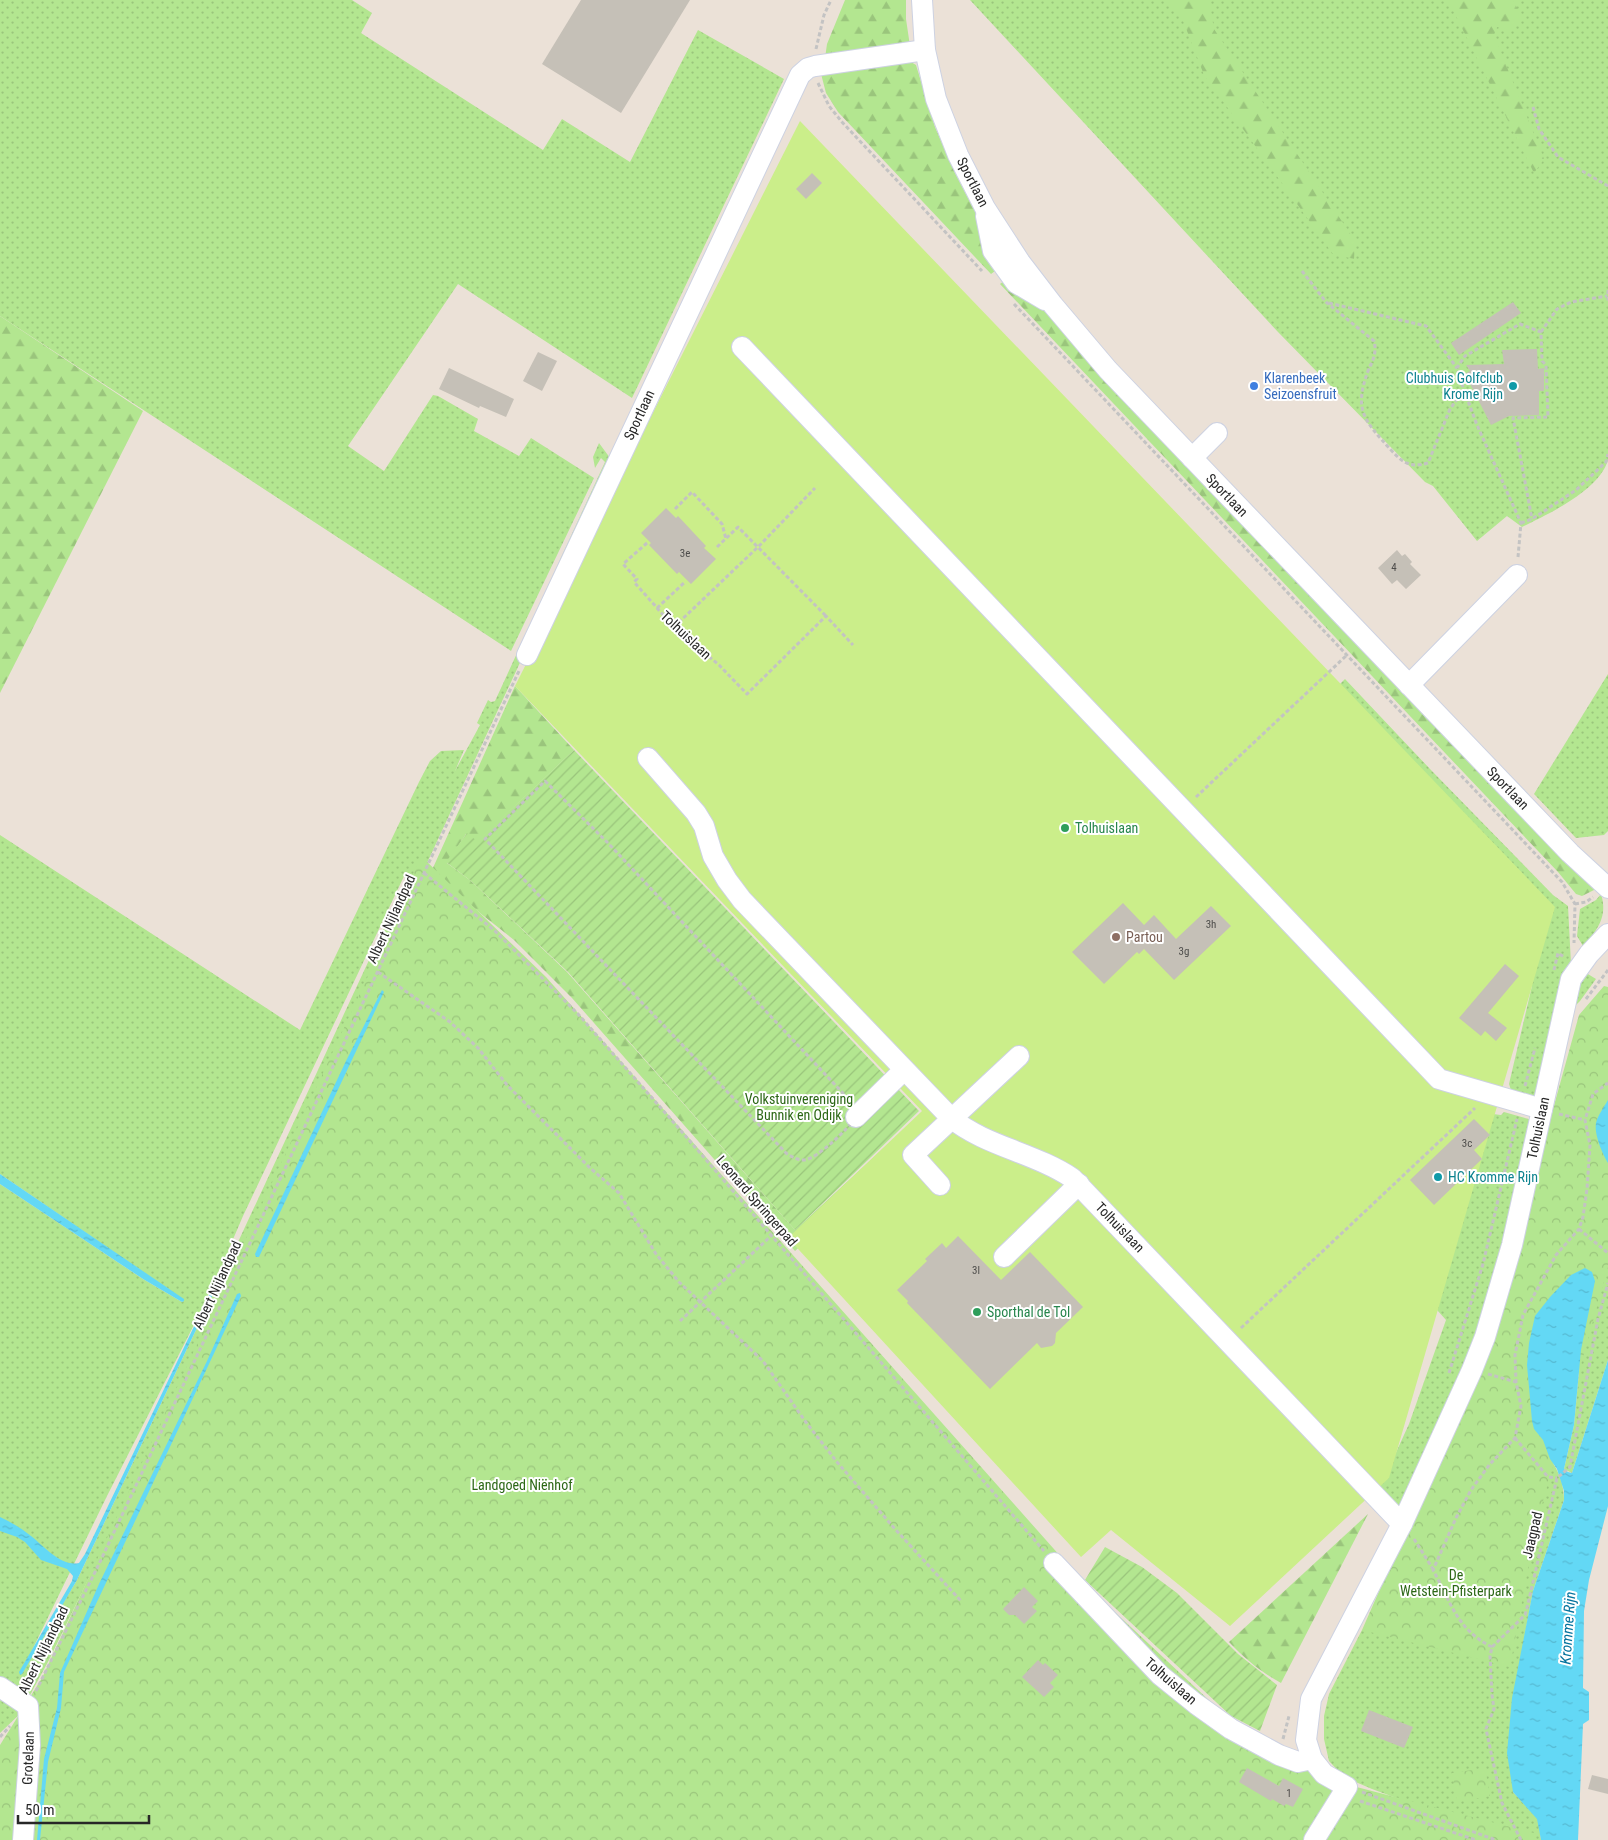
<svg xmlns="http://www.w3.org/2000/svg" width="1608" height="1840" font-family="'Roboto Condensed',sans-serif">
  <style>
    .grass { fill: url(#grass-dots); fill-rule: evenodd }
    .forest { fill: url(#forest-firs) }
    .park { fill: url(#park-crowns) }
    .garden { fill: url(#garden-furrows) }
    .pitch { fill: #cbee8a }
    .water { fill: url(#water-ripples) }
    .building { fill: #c5c0b7 }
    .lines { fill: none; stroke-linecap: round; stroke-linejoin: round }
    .minor-casing { stroke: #cdd2e2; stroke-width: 22 }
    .path { stroke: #c3c3c3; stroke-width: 3; stroke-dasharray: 4 2.5; stroke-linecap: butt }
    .minor { stroke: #fff; stroke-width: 20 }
    .shop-dot { fill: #3f7fe0; stroke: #fff; stroke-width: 2 }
    .culture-dot { fill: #0f9aa8; stroke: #fff; stroke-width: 2 }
    .leisure-dot { fill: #2e9e5b; stroke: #fff; stroke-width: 2 }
    .education-dot { fill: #8d6e63; stroke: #fff; stroke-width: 2 }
    .labels { text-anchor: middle; stroke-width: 4; stroke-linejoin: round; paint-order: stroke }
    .number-label { font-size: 11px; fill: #4e4d4b }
    .street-label { font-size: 14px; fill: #272727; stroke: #fff }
    .shop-label { font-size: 14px; fill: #366cbe; stroke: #fff; text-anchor: start }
    .culture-label { font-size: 14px; fill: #0d838f; stroke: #fff; text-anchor: end }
    .leisure-label { font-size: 14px; fill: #27864d; stroke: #fff; text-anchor: start }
    .education-label { font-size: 14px; fill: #785e54; stroke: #fff; text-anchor: start }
    .park-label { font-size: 14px; fill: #2b6715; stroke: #fff }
    .water-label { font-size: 15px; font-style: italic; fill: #05739d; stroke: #fff }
  </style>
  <defs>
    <pattern id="grass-dots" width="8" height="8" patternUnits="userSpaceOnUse" patternTransform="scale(1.25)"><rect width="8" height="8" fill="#b3e690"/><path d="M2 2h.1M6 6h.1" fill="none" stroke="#9ac57c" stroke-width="1.8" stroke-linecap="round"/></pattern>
    <pattern id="forest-firs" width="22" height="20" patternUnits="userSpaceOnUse" patternTransform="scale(1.25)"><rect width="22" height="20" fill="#b3e690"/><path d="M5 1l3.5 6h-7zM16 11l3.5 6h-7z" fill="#9ac57c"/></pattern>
    <pattern id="park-crowns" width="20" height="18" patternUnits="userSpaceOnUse" patternTransform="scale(1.25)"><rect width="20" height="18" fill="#b3e690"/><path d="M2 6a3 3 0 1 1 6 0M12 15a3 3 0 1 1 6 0" fill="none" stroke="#9ac57c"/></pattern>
    <pattern id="garden-furrows" width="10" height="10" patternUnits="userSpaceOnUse" patternTransform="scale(1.25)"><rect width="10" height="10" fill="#b3e690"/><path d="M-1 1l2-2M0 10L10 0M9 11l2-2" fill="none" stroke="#9ac57c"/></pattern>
    <pattern id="water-ripples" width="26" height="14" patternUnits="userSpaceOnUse" patternTransform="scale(1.25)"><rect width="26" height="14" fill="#63d8f5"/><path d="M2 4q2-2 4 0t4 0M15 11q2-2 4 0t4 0" fill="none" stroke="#56b9d2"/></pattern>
  </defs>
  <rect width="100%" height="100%" fill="#ebe1d7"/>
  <g class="grass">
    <path d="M 0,0 L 352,0 L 372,13 L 361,33 L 543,150 L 562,119 L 630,162 L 698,30 L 784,79 L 632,398 L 458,284 L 348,446 L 384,471 L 433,395 L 438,396 L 478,419 L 474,431 L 519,456 L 531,438 L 594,478 L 511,651 L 0,316 Z"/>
    <path d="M 970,0 L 1608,0 L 1608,460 C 1599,491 1548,514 1522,527 L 1507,516 L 1477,541 L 1433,486 L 1425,482 L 1278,332 Z"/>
    <path d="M 599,443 L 613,462 L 421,876 L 100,1555 L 49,1660 L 30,1695 L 27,1696 L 0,1676 L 0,1184 L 143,1279 L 182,1302 L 184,1300 L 0,1174 L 0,835 L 300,1030 L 419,782 L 430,761 L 441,751 L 464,750 L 455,771 L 480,725 L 477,723 L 488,700 L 491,702 L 495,701 L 605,462 L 601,458 L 595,468 L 593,457 ZM 406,872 L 409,874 L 232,1255 L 228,1251 L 243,1216 ZM 220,1268 L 225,1269 L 77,1580 L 20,1675 L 107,1496 L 200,1313 Z"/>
    <path d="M 1608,674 L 1608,831 L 1604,835 L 1576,838 L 1534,794 Z"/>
    <path d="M 1345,679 L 1430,769 L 1553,895 L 1568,906 L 1571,964 L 1538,1100 L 1513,1096 L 1509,1084 L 1532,986 L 1320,704 Z"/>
    <path d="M 1601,894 C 1608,916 1598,930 1583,946 L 1577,936 L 1580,909 L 1596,900 Z"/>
    <path d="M 1583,971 L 1596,979 L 1580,1001 L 1571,1010 Z"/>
    <path d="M 1460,1110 L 1501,1115 L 1504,1112 L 1532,1120 L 1525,1166 L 1471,1350 L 1406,1505 L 1399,1506 L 1301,1405 L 1388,1470 L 1409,1424 L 1446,1320 L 1352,1215 Z"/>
    <path d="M 1608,1163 L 1608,1360 L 1572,1473 L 1564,1469 L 1574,1425 L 1581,1350 L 1550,1459 C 1559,1471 1564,1485 1564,1500 L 1533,1591 L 1523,1645 L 1513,1792 L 1538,1819 L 1541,1840 L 1520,1840 L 1429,1810 L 1372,1789 L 1344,1777 L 1329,1761 L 1324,1739 L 1324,1716 L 1329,1694 L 1362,1630 L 1406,1629 Z"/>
    <path d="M 7,1694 L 23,1711 L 0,1733 L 0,1700 L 2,1701 Z"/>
  </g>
  <g class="forest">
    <path d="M 845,0 L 906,0 L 906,19 L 910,46 L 825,58 L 827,44 Z"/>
    <path d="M 1167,0 L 1209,0 L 1214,29 L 1355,241 L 1354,259 L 1333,254 L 1204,75 L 1182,18 Z"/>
    <path d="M 1448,0 L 1513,0 L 1522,18 L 1517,25 L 1511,30 L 1497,27 L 1494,35 L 1544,159 L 1534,173 Z"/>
    <path d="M 904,58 L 916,65 L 935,127 L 955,173 L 977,215 L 999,268 L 991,274 L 838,112 L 826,93 L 820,70 Z"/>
    <path d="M 1007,279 L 1043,307 L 1596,889 L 1582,896 L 1576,894 L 1558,872 L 1000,284 Z"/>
    <path d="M 0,316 L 143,411 L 0,693 Z"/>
    <path d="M 515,686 L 574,750 L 477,842 L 466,834 L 447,863 L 471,881 L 567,972 L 795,1230 L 926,1109 L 881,1174 L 795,1251 L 572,998 L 514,940 L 480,913 L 432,870 Z"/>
    <path d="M 1368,1514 L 1281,1683 C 1261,1672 1245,1659 1229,1642 Z"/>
  </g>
  <g class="park">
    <path d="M 421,856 L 546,977 L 1085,1584 L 1229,1719 L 1345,1784 L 1534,1833 L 1534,1840 L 0,1840 L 0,1745 L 42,1678 L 369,974 Z"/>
    <path d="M 1604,986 L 1608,987 L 1608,1267 L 1535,1530 L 1510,1667 L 1362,1630 L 1489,1341 L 1579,1015 Z"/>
    <path d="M 1485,1768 L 1490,1796 L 1457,1802 L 1452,1773 Z"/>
  </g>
  <g class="garden">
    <path d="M 574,750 L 919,1111 L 795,1230 L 568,972 L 471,881 L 446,862 L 467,833 L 477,841 Z"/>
    <path d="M 1105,1547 L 1142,1567 L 1177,1593 L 1238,1654 L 1277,1685 L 1260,1731 L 1231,1716 L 1085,1580 Z"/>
  </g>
  <path class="pitch" d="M 800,121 L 1555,907 L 1389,1478 L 1230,1626 L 1111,1530 L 1081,1557 L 788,1238 L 922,1111 L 515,686 Z"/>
  <g class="water">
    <path d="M 382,990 L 384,992 L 259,1257 L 256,1257 L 255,1254 L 346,1061 Z"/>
    <path d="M 1608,1100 L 1608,1163 C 1602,1153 1594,1134 1596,1123 C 1598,1115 1604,1107 1608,1100 Z"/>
    <path d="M 0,1174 L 184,1299 L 184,1301 L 182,1302 L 143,1279 L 0,1184 Z"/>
    <path d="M 222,1268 L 225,1269 L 77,1580 L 22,1674 L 20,1675 L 19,1672 L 72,1581 L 73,1576 L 67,1569 L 41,1560 L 25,1542 L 17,1537 L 0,1531 L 0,1517 C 11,1522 21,1528 31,1536 C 44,1546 61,1567 79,1563 L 85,1554 Z"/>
    <path d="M 1585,1268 L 1592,1272 L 1595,1281 L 1581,1350 L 1574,1425 L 1564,1469 L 1568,1472 L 1572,1473 L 1608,1360 L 1608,1506 L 1589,1580 L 1584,1611 L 1583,1688 L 1589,1692 L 1589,1720 L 1583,1724 L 1578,1840 L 1541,1840 L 1537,1819 L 1513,1792 L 1507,1753 L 1512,1698 L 1533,1591 L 1564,1500 L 1564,1491 L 1557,1469 L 1550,1459 L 1543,1440 L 1534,1429 L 1532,1421 L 1527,1365 L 1529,1343 L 1535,1316 L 1550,1297 L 1571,1275 Z"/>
    <path d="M 240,1293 L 241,1296 L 64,1672 L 61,1708 L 48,1762 L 40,1840 L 37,1840 L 44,1759 L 57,1708 L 60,1673 L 99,1584 L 207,1361 L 237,1294 Z"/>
  </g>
  <g class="building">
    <path d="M 581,0 L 690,0 L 621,113 L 542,64 Z"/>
    <path d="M 812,173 L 822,183 L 806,199 L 796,189 Z"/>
    <path d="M 1513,302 L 1521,313 L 1459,355 L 1451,343 Z"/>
    <path d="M 1537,349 L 1538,369 L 1544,368 L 1544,391 L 1539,391 L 1539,415 L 1509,416 L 1491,425 L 1465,374 L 1470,371 L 1466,365 L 1504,364 L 1502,350 Z"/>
    <path d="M 538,352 L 557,361 L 542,391 L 523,381 Z"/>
    <path d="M 449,368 L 514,399 L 506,417 L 480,406 L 479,408 L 439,389 Z"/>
    <path d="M 666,508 L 676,518 L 678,516 L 706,546 L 704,548 L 716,559 L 691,584 L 679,572 L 677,574 L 649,545 L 651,543 L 641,533 Z"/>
    <path d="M 1397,550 L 1402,556 L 1405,554 L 1412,562 L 1410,564 L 1421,575 L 1406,589 L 1397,580 L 1392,584 L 1378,568 Z"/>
    <path d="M 1123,903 L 1144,925 L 1154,915 L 1176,939 L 1211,906 L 1231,926 L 1174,980 L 1144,949 L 1139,954 L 1137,952 L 1104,984 L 1072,952 Z"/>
    <path d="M 1505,964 L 1519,976 L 1488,1013 L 1507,1028 L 1496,1041 L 1485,1031 L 1481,1036 L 1459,1018 Z"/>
    <path d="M 1474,1119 L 1490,1135 L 1474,1150 L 1482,1159 L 1434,1205 L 1410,1180 Z"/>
    <path d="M 958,1236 L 1001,1280 L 1030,1252 L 1083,1307 L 1056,1333 L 1055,1343 L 1052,1346 L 1041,1348 L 1037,1343 L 990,1389 L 907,1303 L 908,1301 L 897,1290 L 927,1261 L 925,1259 L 942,1243 L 946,1248 Z"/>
    <path d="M 1024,1587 L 1038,1601 L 1032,1607 L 1037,1611 L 1024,1624 L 1015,1615 L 1009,1615 L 1003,1609 Z"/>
    <path d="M 1038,1660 L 1043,1665 L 1045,1663 L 1058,1675 L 1050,1683 L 1054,1687 L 1044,1697 L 1022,1677 Z"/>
    <path d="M 1369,1710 L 1413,1727 L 1404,1748 L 1361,1731 Z"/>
    <path d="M 1247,1768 L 1279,1786 L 1283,1778 L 1303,1789 L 1293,1807 L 1286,1804 L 1284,1806 L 1272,1799 L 1271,1801 L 1239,1782 Z"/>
    <path d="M 1592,1775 L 1608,1779 L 1608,1794 L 1588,1789 Z"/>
  </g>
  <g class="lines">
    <g class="minor-casing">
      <g id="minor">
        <path d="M 922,0 L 925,50 L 936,99 L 958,155 L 985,208 L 1020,262 L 1053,305 L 1108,370 L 1570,853 L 1608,888"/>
        <path d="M 986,216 L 993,251 L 1016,283 L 1045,300"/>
        <path d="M 742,347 L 1439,1079 L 1542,1109"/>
        <path d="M 1192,458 L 1217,433"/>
        <path d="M 527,655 L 800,75 L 808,68 L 815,66 L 925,50"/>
        <path d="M 1409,685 L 1517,575"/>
        <path d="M 648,758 L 696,813 L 704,826 L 713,856 L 727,880 L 742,900 L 951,1118 C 985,1146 1035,1153 1072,1178 L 1402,1524"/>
        <path d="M 856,1117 L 904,1070"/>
        <path d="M 940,1185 L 913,1155 L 1019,1056"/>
        <path d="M 1004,1257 L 1079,1184"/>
        <path d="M 1054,1563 L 1160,1675 L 1196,1704 L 1231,1729 L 1279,1755 L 1298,1762 L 1312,1759"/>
        <path d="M 0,1687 L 28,1706 L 30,1745 L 23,1840"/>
        <path d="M 1314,1840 L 1347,1787 L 1324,1774 L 1312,1759 L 1306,1740 L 1311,1699 L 1402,1524 L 1472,1370 L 1485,1337 L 1512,1245 L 1571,979 L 1589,954 L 1608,934"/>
      </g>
    </g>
    <g class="path">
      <path d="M 816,49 L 824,15 L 831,0"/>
      <path d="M 818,83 L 829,106 L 842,122 L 982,271"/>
      <path d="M 1533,107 L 1539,129 L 1558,157 L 1608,186"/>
      <path d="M 1302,271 L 1326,302 L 1374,341 C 1377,353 1373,360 1368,371 C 1353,411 1365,421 1391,450 C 1403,463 1410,468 1428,463 L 1450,409 L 1463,391"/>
      <path d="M 1608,290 L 1608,303"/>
      <path d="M 1329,303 L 1426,326 L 1457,368"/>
      <path d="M 1014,304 L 1562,882 L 1575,904 L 1574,943"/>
      <path d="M 1541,332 L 1557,309 L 1571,302 L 1607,296"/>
      <path d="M 675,509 L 692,492 L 722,524 L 726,539"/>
      <path d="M 1521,523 L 1532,519 L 1576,490 L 1606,462 L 1608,454"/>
      <path d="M 647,543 L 623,564 L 637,579 L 634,582 L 674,627 L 719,665 L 747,694 L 826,616 L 853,645"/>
      <path d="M 717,547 L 738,527 L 826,616"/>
      <path d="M 1518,557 L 1521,523 L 1477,425 L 1464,390 L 1457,368 L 1465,356 L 1520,324 L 1541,332 L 1542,361 L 1546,365 L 1548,417 L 1513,418 L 1532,519"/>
      <path d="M 657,608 L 685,582"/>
      <path d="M 674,627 L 759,546 L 815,488"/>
      <path d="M 545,781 L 608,843 L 854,1105 L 856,1117 C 849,1128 817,1159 804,1160 C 797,1160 792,1157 786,1153 L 485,839 Z"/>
      <path d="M 1196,797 L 1347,655"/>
      <path d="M 424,873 L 495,931 L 578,1014 L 676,1125 L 1044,1551"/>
      <path d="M 1575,904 L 1586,902 L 1593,897"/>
      <path d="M 1554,970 L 1558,953 L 1564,957"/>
      <path d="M 378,972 L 450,1022 L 478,1048 L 507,1085 L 589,1167 L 619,1193 L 656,1254 L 679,1282 L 763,1361 L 805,1421 L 837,1462 L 895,1529 L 961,1601"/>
      <path d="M 1586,999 L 1608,970"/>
      <path d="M 1525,1086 L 1535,1048"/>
      <path d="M 1559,1114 L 1585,1120"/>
      <path d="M 1579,1229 L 1608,1253"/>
      <path d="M 680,1321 L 772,1235"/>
      <path d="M 1241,1328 L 1475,1108"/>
      <path d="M 1449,1373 L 1483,1264 L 1517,1119"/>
      <path d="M 1488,1374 L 1516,1382"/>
      <path d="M 1515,1438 L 1548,1477 L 1557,1478"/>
      <path d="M 1414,1539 L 1433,1569"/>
      <path d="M 1492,1647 C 1456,1629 1451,1602 1433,1570 L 1456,1518 L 1471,1490 L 1490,1464 L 1515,1438 L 1521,1406 L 1516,1382 L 1515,1355 L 1523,1315 L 1556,1255 L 1579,1229 L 1583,1217 L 1587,1189 L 1590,1145 L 1585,1120 L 1593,1094 L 1608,1083"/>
      <path d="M 36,1691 L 99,1564 L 519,671"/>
      <path d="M 0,1737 L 10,1726"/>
      <path d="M 1283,1739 L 1289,1716"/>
      <path d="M 1362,1792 L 1496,1840"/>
      <path d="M 1360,1801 L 1476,1840"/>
      <path d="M 1521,1840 L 1502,1803 L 1486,1729 L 1494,1709 L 1492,1695 L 1490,1656 L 1492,1647 L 1525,1615 L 1527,1608 L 1557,1478 L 1570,1467 L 1598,1319 L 1608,1283"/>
    </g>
    <use href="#minor" class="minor"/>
  </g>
  <circle class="shop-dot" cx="1254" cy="386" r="5"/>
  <g class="culture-dot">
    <circle cx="1513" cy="386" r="5"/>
    <circle cx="1438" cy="1177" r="5"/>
  </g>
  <g class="leisure-dot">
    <circle cx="1065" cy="828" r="5"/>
    <circle cx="977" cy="1312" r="5"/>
  </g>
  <circle class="education-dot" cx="1116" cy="937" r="5"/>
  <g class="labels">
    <g class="number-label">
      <text x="685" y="557">3e</text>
      <text x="1394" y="571">4</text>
      <text x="1211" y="928">3h</text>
      <text x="1184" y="955">3g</text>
      <text x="1467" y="1147">3c</text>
      <text x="976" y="1274">3l</text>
      <text x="1289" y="1797">1</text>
    </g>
    <g class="street-label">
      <text transform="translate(973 182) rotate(63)" y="5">Sportlaan</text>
      <text transform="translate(639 415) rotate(-65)" y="5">Sportlaan</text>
      <text transform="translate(1227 495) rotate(46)" y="5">Sportlaan</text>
      <text transform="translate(686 635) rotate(43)" y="5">Tolhuislaan</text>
      <text transform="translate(1508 788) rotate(46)" y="5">Sportlaan</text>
      <text transform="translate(391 919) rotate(-65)" y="5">Albert Nijlandpad</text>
      <text transform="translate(1538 1128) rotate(-78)" y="5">Tolhuislaan</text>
      <text transform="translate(757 1201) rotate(49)" y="5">Leonard Springerpad</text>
      <text transform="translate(1120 1227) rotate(46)" y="5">Tolhuislaan</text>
      <text transform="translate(217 1285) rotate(-65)" y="5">Albert Nijlandpad</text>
      <text transform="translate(1532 1535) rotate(-77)" y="5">Jaagpad</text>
      <text transform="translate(43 1650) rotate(-64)" y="5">Albert Nijlandpad</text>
      <text transform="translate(1171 1681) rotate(41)" y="5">Tolhuislaan</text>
      <text transform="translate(28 1758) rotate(-88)" y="5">Grotelaan</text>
    </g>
    <g class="shop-label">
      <text x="1264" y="383">Klarenbeek<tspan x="1264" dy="16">Seizoensfruit</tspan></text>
    </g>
    <g class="culture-label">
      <text x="1503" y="383">Clubhuis Golfclub<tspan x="1503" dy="16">Krome Rijn</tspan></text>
      <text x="1448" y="1182" text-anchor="start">HC Kromme Rijn</text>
    </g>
    <g class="leisure-label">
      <text x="1075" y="833">Tolhuislaan</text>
      <text x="987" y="1317">Sporthal de Tol</text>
    </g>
    <g class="education-label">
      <text x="1126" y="942">Partou</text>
    </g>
    <g class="park-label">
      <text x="799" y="1104">Volkstuinvereniging<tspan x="799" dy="16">Bunnik en Odijk</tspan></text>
      <text x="522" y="1490">Landgoed Niënhof</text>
      <text x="1456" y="1580">De<tspan x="1456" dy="16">Wetstein-Pfisterpark</tspan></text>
    </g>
    <g class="water-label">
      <text transform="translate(1568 1628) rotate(-86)" y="5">Kromme Rijn</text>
    </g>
  </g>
  <path d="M18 1815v8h131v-8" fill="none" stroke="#272727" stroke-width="2.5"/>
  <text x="25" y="1815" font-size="15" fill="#272727" stroke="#ffffff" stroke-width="4" paint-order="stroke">50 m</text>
</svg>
